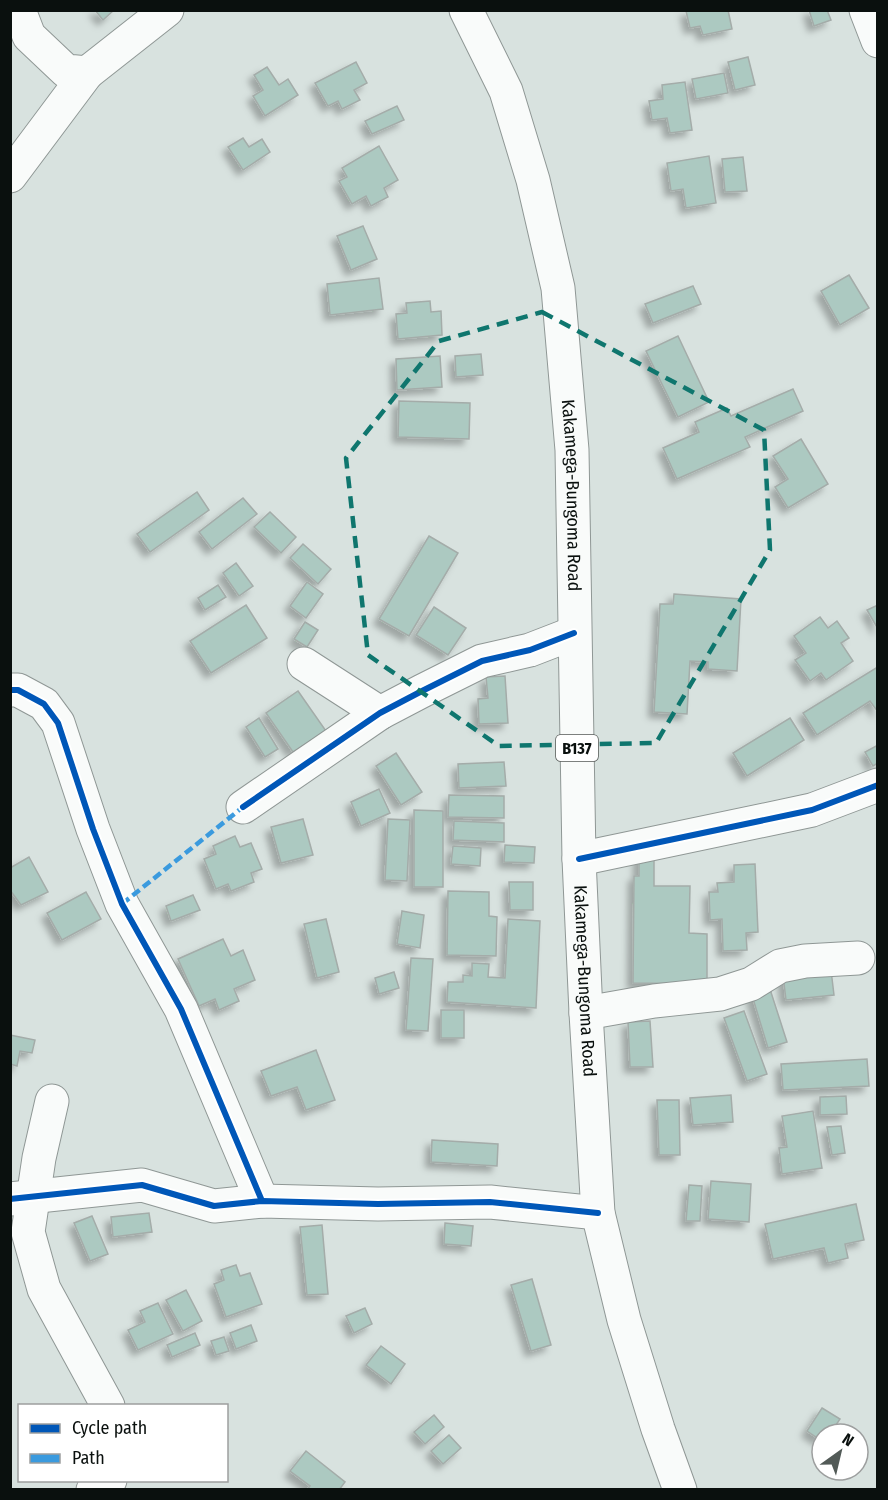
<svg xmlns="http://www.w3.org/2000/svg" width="888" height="1500" font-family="'Fira Sans Condensed',sans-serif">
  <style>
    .building { fill: #acc9c1; stroke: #a4aca9; stroke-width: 1.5; filter: url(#shadow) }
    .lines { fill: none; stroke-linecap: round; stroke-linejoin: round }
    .minor-casing { stroke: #8f9795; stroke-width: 35 }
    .major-casing { stroke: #8f9795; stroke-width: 35 }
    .minor { stroke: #f9fbfa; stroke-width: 33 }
    .major { stroke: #f9fbfa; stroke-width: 33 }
    .quiet { stroke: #3a9ade; stroke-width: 4.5; stroke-dasharray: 9 4.5; stroke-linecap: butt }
    .cycleway-casing { stroke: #fff; stroke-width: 10 }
    .cycleway { stroke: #0057b8; stroke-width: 6 }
    .marked { fill: none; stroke: #0f766e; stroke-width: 4.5; stroke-dasharray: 12 8; stroke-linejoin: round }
    .labels { text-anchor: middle; stroke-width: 5; stroke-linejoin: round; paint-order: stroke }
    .shield { fill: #fff; stroke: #545856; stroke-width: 1.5 }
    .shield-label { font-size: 16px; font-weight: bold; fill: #0a100e }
    .street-label { font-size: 18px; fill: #0a100e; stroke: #fff }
  </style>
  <defs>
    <filter id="shadow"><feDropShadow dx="-5.5" dy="5.5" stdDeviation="3" flood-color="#0004"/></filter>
  </defs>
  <rect width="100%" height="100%" fill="#d8e2df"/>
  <g class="building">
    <path d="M 95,10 L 114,10 L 103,20 Z"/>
    <path d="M 728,10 L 732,29 L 703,35 L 700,26 L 690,28 L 686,11 Z"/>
    <path d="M 809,10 L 827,10 L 831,20 L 814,26 Z"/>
    <path d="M 748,57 L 755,85 L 735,90 L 728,62 Z"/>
    <path d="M 356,62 L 367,83 L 354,90 L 360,100 L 342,109 L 338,101 L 328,106 L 315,83 Z"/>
    <path d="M 267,67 L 279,85 L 288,79 L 298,95 L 265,116 L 253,96 L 263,90 L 254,75 Z"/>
    <path d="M 724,73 L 728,93 L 696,99 L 692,79 Z"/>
    <path d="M 685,82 L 692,130 L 670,133 L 667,118 L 652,120 L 649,101 L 663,99 L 662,85 Z"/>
    <path d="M 397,106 L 404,120 L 372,134 L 365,121 Z"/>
    <path d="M 243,138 L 249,147 L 262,139 L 270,152 L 243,170 L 228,147 Z"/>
    <path d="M 379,146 L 398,180 L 384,188 L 388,197 L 371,206 L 366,196 L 352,204 L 339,181 L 347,177 L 342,168 Z"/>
    <path d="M 709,156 L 716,203 L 686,208 L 683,189 L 671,191 L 667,163 Z"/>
    <path d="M 743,157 L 747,191 L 725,192 L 722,159 Z"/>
    <path d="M 363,226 L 377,259 L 351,270 L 337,236 Z"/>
    <path d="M 849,275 L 869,308 L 840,325 L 821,291 Z"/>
    <path d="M 379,278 L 383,309 L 330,315 L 327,284 Z"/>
    <path d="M 693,286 L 701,304 L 653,323 L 645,304 Z"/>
    <path d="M 430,301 L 431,312 L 441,311 L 442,335 L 398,339 L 396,314 L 407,313 L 406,303 Z"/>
    <path d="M 678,336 L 709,402 L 678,417 L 646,351 Z"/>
    <path d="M 481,354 L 483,375 L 456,377 L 455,356 Z"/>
    <path d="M 440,356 L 442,387 L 397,390 L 396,359 Z"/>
    <path d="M 793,389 L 803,411 L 745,437 L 750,447 L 677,479 L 663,448 L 699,432 L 695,422 L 727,408 L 731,416 Z"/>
    <path d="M 399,401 L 470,403 L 469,439 L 398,437 Z"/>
    <path d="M 801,439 L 828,484 L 788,508 L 775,487 L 788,479 L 773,456 Z"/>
    <path d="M 197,492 L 209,510 L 150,552 L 137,534 Z"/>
    <path d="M 243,498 L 257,514 L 212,549 L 199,532 Z"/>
    <path d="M 270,512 L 296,537 L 281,553 L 254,527 Z"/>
    <path d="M 429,536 L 458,553 L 409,636 L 379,619 Z"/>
    <path d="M 303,544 L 331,569 L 318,584 L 290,558 Z"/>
    <path d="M 236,563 L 253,586 L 239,596 L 223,573 Z"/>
    <path d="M 307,582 L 323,594 L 306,618 L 290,606 Z"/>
    <path d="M 218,585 L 226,597 L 205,610 L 198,598 Z"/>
    <path d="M 674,594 L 741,599 L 737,671 L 708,669 L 708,662 L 690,661 L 687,714 L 654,712 L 660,604 L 673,604 Z"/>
    <path d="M 246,605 L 267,638 L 211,673 L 190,641 Z"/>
    <path d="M 878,605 L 878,629 L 867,610 Z"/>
    <path d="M 434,607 L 466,628 L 448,655 L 416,635 Z"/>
    <path d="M 820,617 L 828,628 L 837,621 L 849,638 L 841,643 L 853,661 L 826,680 L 821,673 L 810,681 L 795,660 L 806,653 L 794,636 Z"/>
    <path d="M 305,622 L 318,630 L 307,647 L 294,639 Z"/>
    <path d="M 876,668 L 878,671 L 878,712 L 870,701 L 817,735 L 803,713 Z"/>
    <path d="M 505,676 L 508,723 L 479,724 L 478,699 L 488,698 L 486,677 Z"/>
    <path d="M 298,691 L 326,731 L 293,752 L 266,713 Z"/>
    <path d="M 259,718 L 278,749 L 265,757 L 246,727 Z"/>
    <path d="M 790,718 L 804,740 L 747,776 L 733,753 Z"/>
    <path d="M 878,745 L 878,763 L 873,766 L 865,752 Z"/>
    <path d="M 396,753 L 422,792 L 401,805 L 376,766 Z"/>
    <path d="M 504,762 L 506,786 L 459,788 L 458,764 Z"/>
    <path d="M 379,789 L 390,813 L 361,826 L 351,802 Z"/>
    <path d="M 449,795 L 504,796 L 504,818 L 448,817 Z"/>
    <path d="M 414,810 L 443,811 L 443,887 L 414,887 Z"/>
    <path d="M 303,819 L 313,855 L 281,863 L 271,827 Z"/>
    <path d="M 388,819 L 410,820 L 407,881 L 385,880 Z"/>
    <path d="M 454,821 L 504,823 L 504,842 L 453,840 Z"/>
    <path d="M 235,836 L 240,847 L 251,843 L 262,869 L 251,873 L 254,882 L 231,891 L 228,884 L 216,889 L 204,859 L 216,854 L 213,846 Z"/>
    <path d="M 505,845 L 535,847 L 534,863 L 504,862 Z"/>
    <path d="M 453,846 L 481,848 L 480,866 L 451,864 Z"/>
    <path d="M 639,853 L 654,853 L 654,886 L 690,886 L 689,933 L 707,934 L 707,984 L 633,983 L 634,876 L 639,876 Z"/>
    <path d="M 29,857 L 48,892 L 21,905 L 10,890 L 10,868 Z"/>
    <path d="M 755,864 L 758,932 L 746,933 L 747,950 L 723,951 L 722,919 L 710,920 L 709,892 L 718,892 L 717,883 L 734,882 L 734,865 Z"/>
    <path d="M 509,882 L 533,882 L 533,910 L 510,910 Z"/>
    <path d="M 448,891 L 489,892 L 489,916 L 497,917 L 496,956 L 447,955 Z"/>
    <path d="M 86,892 L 101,919 L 62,940 L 47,913 Z"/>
    <path d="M 193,895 L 200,910 L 171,921 L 166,906 Z"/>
    <path d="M 402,911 L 424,915 L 420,948 L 397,944 Z"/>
    <path d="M 326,919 L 339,972 L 317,978 L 304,924 Z"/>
    <path d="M 508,919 L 540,921 L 536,1008 L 447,1002 L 448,982 L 463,982 L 463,975 L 472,976 L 472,963 L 489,964 L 488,977 L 505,978 Z"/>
    <path d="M 223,939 L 231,956 L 243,950 L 255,980 L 234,989 L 239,1001 L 219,1010 L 215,999 L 199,1006 L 178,959 Z"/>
    <path d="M 411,958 L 433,959 L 428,1031 L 406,1030 Z"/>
    <path d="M 831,970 L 834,995 L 786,1000 L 783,975 Z"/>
    <path d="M 394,972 L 399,988 L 379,994 L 375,978 Z"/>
    <path d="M 769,986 L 787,1042 L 768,1048 L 751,992 Z"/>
    <rect x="441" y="1010" width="23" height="28"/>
    <path d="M 744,1011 L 767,1074 L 747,1081 L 724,1018 Z"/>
    <path d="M 650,1021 L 653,1067 L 630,1067 L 628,1022 Z"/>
    <path d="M 10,1035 L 35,1040 L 32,1053 L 20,1051 L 17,1066 L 10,1064 Z"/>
    <path d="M 316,1050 L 335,1100 L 306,1110 L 297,1087 L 271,1096 L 261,1071 Z"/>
    <path d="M 867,1059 L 869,1086 L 783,1090 L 781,1064 Z"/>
    <path d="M 731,1095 L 733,1122 L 693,1125 L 690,1098 Z"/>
    <path d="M 846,1096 L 847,1114 L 820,1115 L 820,1097 Z"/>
    <path d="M 657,1100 L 679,1100 L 680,1155 L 659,1155 Z"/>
    <path d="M 813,1111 L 822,1168 L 782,1174 L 779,1148 L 787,1147 L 782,1116 Z"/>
    <path d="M 841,1126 L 845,1153 L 832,1155 L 827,1127 Z"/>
    <path d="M 432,1140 L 498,1144 L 497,1166 L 431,1162 Z"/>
    <path d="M 711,1181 L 751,1184 L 749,1222 L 708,1219 Z"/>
    <path d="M 689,1185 L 702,1186 L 700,1221 L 686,1221 Z"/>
    <path d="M 856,1204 L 864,1240 L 845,1244 L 848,1258 L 828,1263 L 824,1248 L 773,1259 L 765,1224 Z"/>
    <path d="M 149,1213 L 152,1232 L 113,1237 L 111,1217 Z"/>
    <path d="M 92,1216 L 108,1254 L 90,1261 L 74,1223 Z"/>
    <path d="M 445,1223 L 473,1226 L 471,1246 L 444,1244 Z"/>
    <path d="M 322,1225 L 328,1294 L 307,1295 L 300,1227 Z"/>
    <path d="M 236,1265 L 240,1276 L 250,1273 L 262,1304 L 226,1317 L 214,1284 L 224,1280 L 221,1270 Z"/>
    <path d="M 532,1279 L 551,1345 L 531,1351 L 511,1285 Z"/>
    <path d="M 186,1290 L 202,1321 L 183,1331 L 166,1300 Z"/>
    <path d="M 158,1303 L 173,1334 L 138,1350 L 128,1330 L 145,1322 L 140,1311 Z"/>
    <path d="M 365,1308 L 372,1324 L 354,1333 L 346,1316 Z"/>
    <path d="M 251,1325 L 257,1341 L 236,1349 L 230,1333 Z"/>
    <path d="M 195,1333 L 200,1345 L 172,1357 L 167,1345 Z"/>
    <path d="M 224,1337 L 229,1351 L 216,1355 L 211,1341 Z"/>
    <path d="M 381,1346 L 405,1364 L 391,1384 L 366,1365 Z"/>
    <path d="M 822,1408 L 840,1419 L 830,1434 L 822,1434 L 822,1441 L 807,1431 Z"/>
    <path d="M 434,1415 L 444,1427 L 425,1444 L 414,1432 Z"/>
    <path d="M 449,1435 L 461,1448 L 443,1464 L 431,1451 Z"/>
    <path d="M 306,1451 L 345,1482 L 339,1490 L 307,1490 L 310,1486 L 290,1471 Z"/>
  </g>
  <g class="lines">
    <g class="minor-casing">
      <g id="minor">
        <path d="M 19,10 L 29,36 L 66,71 L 87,73 L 167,10"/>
        <path d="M 866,10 L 878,41"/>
        <path d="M 10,176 L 87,73"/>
        <path d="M 304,664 L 380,713"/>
        <path d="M 10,690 L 18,690 L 44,704 L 58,723 L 93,829 L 122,904 L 181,1009 L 262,1201"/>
        <path d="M 243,807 L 380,713 L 422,691 L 482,661 L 530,650 L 574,633"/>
        <path d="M 579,859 L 812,810 L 878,785"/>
        <path d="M 586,1013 L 654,1001 L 720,994 L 751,984 L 780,966 L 805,961 L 858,958"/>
        <path d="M 52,1101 L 39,1158 L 28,1232 L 44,1289 L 108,1406"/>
        <path d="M 10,1199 L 142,1185 L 214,1206 L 262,1201 L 378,1204 L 490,1202 L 598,1213"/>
        <path d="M 93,1490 L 110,1480"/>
      </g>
    </g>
    <g class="major-casing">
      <g id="major">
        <path id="s1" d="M 466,10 L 506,91 L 533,180 L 558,288 L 572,450 L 579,859 L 586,1013 L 598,1213 L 624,1320 L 658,1429 L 680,1490"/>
      </g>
    </g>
    <use href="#minor" class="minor"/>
    <use href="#major" class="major"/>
    <path class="quiet" d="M 122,904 L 243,807"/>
    <g class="cycleway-casing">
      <g id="cycleway">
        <path d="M 10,690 L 18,690 L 44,704 L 58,723 L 93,829 L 122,904 L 181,1009 L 262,1201"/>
        <path d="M 243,807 L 380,713 L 422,691 L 482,661 L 530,650 L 574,633"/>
        <path d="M 579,859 L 812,810 L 878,785"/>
        <path d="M 10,1199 L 142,1185 L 214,1206 L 262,1201 L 378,1204 L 490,1202 L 598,1213"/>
      </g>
    </g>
    <use href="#cycleway" class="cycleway"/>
  </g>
  <path class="marked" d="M 542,312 L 764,430 L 770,550 L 656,743 L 499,746 L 368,655 L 346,458 L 439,341 Z"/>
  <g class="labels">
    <rect class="shield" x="556" y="735" width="42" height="26" rx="4.5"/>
    <g class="shield-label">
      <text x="577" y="754">B137</text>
    </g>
    <g class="street-label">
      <text dy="6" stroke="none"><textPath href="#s1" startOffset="502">Kakamega-Bungoma Road</textPath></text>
      <text dy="6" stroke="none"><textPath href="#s1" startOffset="988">Kakamega-Bungoma Road</textPath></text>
    </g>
  </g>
  <rect width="888" height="1500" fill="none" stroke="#0a100e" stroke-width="24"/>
  <rect x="18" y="1404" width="210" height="78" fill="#ffffff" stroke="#9d9f9f" stroke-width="1.5"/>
  <rect x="30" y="1424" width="30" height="9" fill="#0057b8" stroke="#9d9f9f" stroke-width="1.5"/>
  <text x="72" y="1434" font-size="18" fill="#0a100e">Cycle path</text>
  <rect x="30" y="1454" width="30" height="9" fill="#3a9ade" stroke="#9d9f9f" stroke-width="1.5"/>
  <text x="72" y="1464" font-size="18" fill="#0a100e">Path</text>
  <g transform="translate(840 1452) rotate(34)"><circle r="28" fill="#ffffff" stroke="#9d9f9f" stroke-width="1.5"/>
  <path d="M0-4.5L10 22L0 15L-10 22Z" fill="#525a57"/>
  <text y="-9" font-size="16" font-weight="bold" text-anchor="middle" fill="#0a100e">N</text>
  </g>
</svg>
